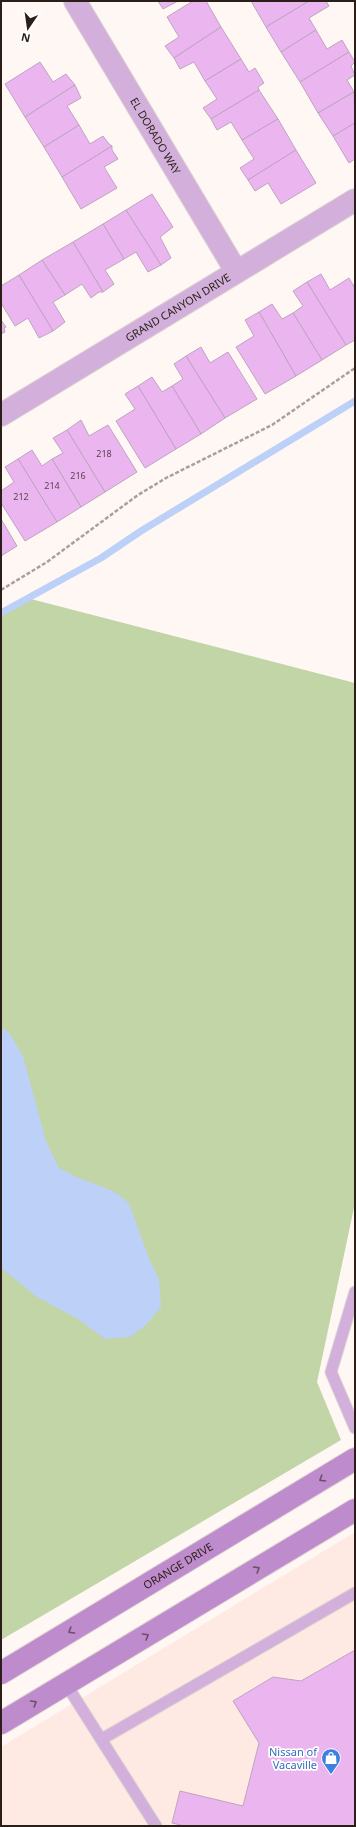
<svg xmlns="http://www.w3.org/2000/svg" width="356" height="1827" font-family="'Noto Sans',sans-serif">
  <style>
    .built { fill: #feeae3 }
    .green { fill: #c2d5a6 }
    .water { fill: #bdd0f7 }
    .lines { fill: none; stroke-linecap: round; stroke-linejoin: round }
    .stream { stroke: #bdd0f7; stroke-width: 7 }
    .building { fill: #ebb5ef; stroke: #bea4c0 }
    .lane-casing { stroke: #ddd4d1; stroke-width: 13 }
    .street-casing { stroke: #ddd4d1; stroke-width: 24 }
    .secondary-casing { stroke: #ddd4d1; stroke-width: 24 }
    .path { stroke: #aa9f9b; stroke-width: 2.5; stroke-dasharray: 4 2; stroke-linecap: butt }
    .lane { stroke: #d2b0db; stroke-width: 11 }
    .street { stroke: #d2b0db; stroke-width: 22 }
    .secondary { stroke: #be8bcc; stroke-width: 22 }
    .oneway { stroke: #6d4e68 }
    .labels { text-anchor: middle; stroke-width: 3.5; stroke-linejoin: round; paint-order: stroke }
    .number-label { font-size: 9px; fill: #5b434d }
    .street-label { font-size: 11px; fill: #2b1d17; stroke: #fff }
    .shop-label { font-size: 11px; fill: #366cbe; stroke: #fff; text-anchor: end }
  </style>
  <rect width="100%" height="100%" fill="#fff7f4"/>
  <path class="built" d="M 355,1532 L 355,1826 L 1,1826 L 1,1747 Z"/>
  <path class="green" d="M 31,599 L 355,683 L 355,1203 L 317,1382 L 341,1440 L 1,1640 L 1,616 Z"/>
  <path class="water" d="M 1,1027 L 10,1034 L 23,1056 L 46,1141 L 59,1168 L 76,1177 L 113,1191 L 129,1203 L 150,1261 L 159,1279 L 161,1307 L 146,1325 L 130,1337 L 105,1339 L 78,1319 L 37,1297 L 1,1268 Z"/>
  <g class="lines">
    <path class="stream" d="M 1,613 L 101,558 L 141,531 L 355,401"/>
  </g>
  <g class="building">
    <path d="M 158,1 L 178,1 L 163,9 Z"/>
    <path d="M 193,1 L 206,1 L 221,27 L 174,58 L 165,46 L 179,37 L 167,17 Z"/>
    <path d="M 251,1 L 309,1 L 266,27 Z"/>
    <path d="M 309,1 L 326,1 L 329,6 L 309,18 L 316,30 L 281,52 L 266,27 Z"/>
    <path d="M 221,27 L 241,59 L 205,81 L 194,62 L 180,69 L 174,58 Z"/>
    <path d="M 316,30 L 327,49 L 342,40 L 349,52 L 300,82 L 281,52 Z"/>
    <path d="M 349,52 L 355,62 L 351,66 L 355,75 L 347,80 L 354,92 L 318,113 L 300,82 Z"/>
    <path d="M 241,59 L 249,72 L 255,68 L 264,83 L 258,87 L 259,90 L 211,119 L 203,108 L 217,99 L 205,81 Z"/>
    <path d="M 40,62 L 53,82 L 66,74 L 75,85 L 25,117 L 5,84 Z"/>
    <path d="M 75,85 L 81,98 L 67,106 L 79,125 L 44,147 L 25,117 Z"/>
    <path d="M 259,90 L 278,119 L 242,140 L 231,122 L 217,130 L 211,119 Z"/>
    <path d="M 354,92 L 355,123 L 333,136 L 318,113 Z"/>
    <path d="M 278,119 L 296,150 L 248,180 L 240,168 L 254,159 L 242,140 Z"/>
    <path d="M 355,123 L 355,159 L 349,163 L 333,136 Z"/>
    <path d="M 79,125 L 90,144 L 103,136 L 109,144 L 112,146 L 62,177 L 44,147 Z"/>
    <path d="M 112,146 L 112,150 L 118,159 L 104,167 L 117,188 L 81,209 L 62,177 Z"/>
    <path d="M 296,150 L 316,183 L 281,204 L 268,183 L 255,191 L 248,180 Z"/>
    <path d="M 152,194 L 173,227 L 160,237 L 171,258 L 161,265 L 126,210 Z"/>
    <path d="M 126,210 L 161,265 L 148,272 L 136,252 L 124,259 L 103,224 Z"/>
    <path d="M 103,224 L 124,259 L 105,270 L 114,284 L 103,292 L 73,242 Z"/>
    <path d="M 73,242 L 103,292 L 99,292 L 91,298 L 82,284 L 65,295 L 42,260 Z"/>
    <path d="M 42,260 L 65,295 L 53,302 L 65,322 L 53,331 L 19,275 Z"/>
    <path d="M 321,274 L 330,290 L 349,278 L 355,288 L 355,340 L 346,345 L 307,282 Z"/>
    <path d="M 19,275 L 53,331 L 39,338 L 28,318 L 15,326 L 1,303 L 1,286 Z"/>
    <path d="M 307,282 L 346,345 L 322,360 L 293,313 L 303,306 L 293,291 Z"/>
    <path d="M 272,304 L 282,319 L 293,313 L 322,360 L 296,376 L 259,312 Z"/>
    <path d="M 259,312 L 296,376 L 265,394 L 236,347 L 254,336 L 245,320 Z"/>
    <path d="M 1,320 L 6,327 L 4,328 L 5,332 L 1,334 Z"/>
    <path d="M 201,347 L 210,363 L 228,352 L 257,399 L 225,418 L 186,356 Z"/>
    <path d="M 186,356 L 225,418 L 201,434 L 172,386 L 183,379 L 174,364 Z"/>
    <path d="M 152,377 L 162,392 L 172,386 L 201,434 L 176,449 L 138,386 Z"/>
    <path d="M 138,386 L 176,449 L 145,468 L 116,421 L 135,409 L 125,394 Z"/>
    <path d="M 81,420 L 89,436 L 108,425 L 137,472 L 105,492 L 67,430 Z"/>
    <path d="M 67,430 L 105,492 L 81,507 L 52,459 L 63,453 L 53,438 Z"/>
    <path d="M 32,450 L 42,466 L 52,459 L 81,507 L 57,522 L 18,459 Z"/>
    <path d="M 18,459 L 57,522 L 25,541 L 1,503 L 1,491 L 14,482 L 5,467 Z"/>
    <path d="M 1,519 L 17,546 L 1,556 Z"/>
    <path d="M 355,1650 L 355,1826 L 185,1826 L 172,1823 L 180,1791 L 243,1806 L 259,1743 L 233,1701 L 273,1677 L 301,1681 Z"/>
  </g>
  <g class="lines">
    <g class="lane-casing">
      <g id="lane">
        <path d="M 355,1292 L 331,1372 L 355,1428"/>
        <path d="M 66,1684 L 156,1826"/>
        <path d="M 102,1739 L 355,1593"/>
      </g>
    </g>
    <g class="street-casing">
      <g id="street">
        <path id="s1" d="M 75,1 L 236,271"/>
        <path id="s2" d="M 1,415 L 355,200"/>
      </g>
    </g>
    <g class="secondary-casing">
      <g id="secondary">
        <path id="s3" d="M 1,1673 L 355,1459"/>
        <path d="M 1,1723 L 355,1510"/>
      </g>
    </g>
    <path class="path" d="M 1,590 L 47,562 L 138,495 L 166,478 L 272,425 L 355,368"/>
    <use href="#lane" class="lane"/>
    <use href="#street" class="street"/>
    <use href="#secondary" class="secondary"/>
  </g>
  <defs><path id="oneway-chevron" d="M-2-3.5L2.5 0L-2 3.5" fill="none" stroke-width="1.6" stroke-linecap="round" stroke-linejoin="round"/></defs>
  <g class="oneway">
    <use href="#oneway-chevron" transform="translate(322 1479) rotate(149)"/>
    <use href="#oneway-chevron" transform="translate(257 1569) rotate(-31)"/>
    <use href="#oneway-chevron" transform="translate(71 1631) rotate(149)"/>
    <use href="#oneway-chevron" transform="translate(146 1636) rotate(-31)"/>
    <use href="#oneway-chevron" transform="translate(34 1703) rotate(-31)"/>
  </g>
  <defs>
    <g id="shop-pin" transform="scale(1)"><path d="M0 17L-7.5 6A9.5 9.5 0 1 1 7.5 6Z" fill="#3f7fe0" stroke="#fff"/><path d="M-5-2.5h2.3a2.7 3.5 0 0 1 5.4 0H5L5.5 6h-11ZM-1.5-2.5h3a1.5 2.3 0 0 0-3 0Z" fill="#fff"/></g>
  </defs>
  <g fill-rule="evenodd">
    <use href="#shop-pin" x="331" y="1758"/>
  </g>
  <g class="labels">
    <g class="number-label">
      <text x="104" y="457">218</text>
      <text x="78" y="479">216</text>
      <text x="52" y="489">214</text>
      <text x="21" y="500">212</text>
    </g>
    <g class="street-label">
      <text dy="4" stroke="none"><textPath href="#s1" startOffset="157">EL DORADO WAY</textPath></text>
      <text dy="4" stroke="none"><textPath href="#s2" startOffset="207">GRAND CANYON DRIVE</textPath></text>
      <text dy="4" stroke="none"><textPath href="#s3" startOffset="207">ORANGE DRIVE</textPath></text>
    </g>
    <g class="shop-label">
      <text x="317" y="1756">Nissan of<tspan x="317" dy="13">Vacaville</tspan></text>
    </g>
  </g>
  <rect width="356" height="1827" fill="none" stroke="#2b1d17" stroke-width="4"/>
  <g transform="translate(28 28) rotate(193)" stroke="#ffffff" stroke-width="3" paint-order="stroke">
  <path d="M0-3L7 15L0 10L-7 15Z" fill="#2b1d17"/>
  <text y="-6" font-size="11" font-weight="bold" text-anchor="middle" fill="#2b1d17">N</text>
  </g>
</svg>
